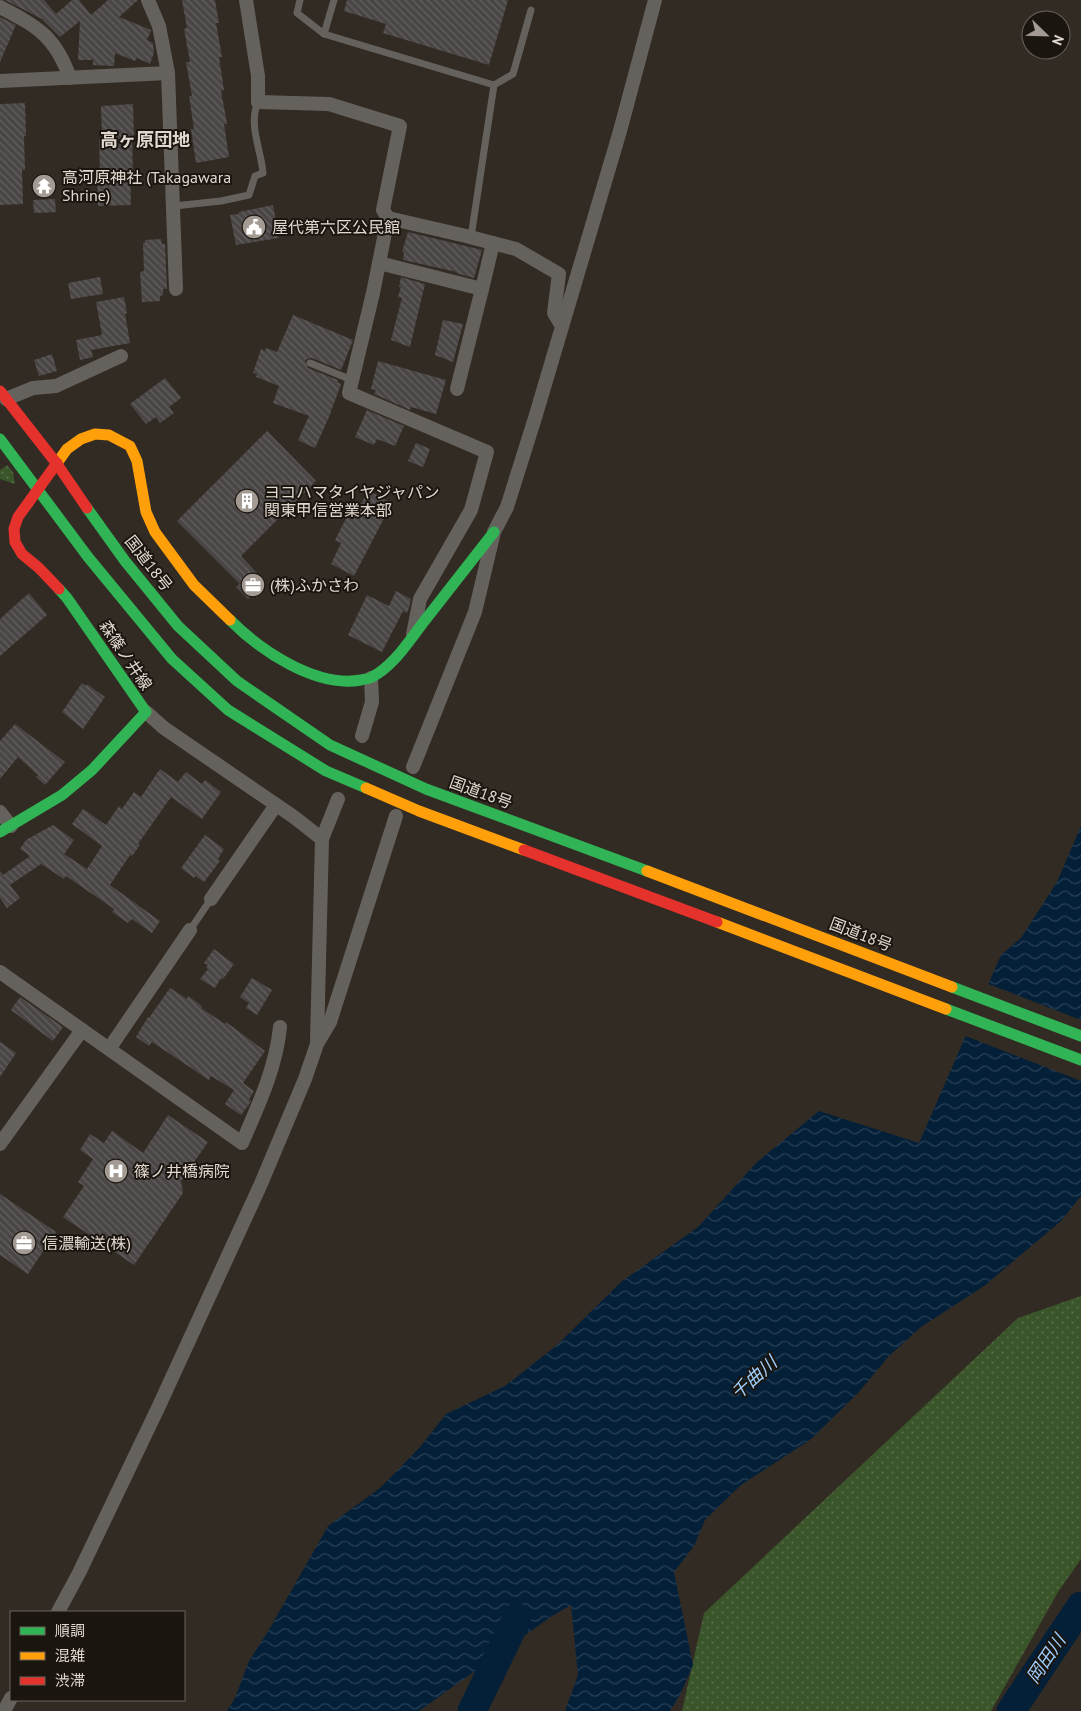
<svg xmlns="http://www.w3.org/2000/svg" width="1081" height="1711" font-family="'PT Sans','Noto Sans JP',sans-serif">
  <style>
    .grass { fill: url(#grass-dots) }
    .water { fill: url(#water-waves) }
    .pier { fill: #322b23 }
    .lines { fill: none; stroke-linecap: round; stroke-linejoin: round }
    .river { stroke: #042039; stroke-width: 29 }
    .building { fill: url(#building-back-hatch) }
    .lane { stroke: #65625e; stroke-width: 7 }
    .street { stroke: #65625e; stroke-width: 14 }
    .fast { stroke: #30b455; stroke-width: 11 }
    .slow { stroke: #ff9f0a; stroke-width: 11 }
    .jam { stroke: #e5322d; stroke-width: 11 }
    .labels { text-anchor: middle; stroke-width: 4; stroke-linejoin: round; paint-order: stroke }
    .poi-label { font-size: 16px; fill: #e0d7cf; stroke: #1b150f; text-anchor: start }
    .street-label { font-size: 16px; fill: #e0d7cf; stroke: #1b150f }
    .neighbourhood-label { font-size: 18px; font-weight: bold; fill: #e0d7cf; stroke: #1b150f }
    .water-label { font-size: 18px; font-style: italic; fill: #9ccefd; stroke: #1b150f }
  </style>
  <defs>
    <pattern id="grass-dots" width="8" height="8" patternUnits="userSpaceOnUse" patternTransform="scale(1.25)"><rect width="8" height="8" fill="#3b552a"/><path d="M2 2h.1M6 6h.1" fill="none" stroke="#576d48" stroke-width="1.8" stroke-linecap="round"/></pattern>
    <pattern id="water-waves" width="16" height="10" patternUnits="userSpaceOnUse" patternTransform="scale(1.25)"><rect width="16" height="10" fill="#042039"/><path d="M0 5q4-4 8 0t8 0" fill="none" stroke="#284055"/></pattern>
    <pattern id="building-back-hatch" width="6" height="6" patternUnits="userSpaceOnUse" patternTransform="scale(1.25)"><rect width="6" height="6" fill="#4a4646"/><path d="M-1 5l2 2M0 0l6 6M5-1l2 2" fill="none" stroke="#646060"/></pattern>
  </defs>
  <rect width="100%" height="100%" fill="#322b23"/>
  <g class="grass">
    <path d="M 7,465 L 13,472 L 15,484 L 0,479 L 0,470 Z"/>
    <path d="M 1081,1296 L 1081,1559 L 1058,1592 L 991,1711 L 682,1711 L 704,1613 L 1018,1318 Z"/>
  </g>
  <path class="water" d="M 1081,826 L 1081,1196 L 1061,1221 L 984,1286 L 921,1327 L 889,1356 L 858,1393 L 810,1440 L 741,1485 L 705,1520 L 694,1546 L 674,1572 L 693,1665 L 681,1693 L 670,1711 L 565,1711 L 578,1675 L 571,1605 L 552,1616 L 419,1711 L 227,1711 L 235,1698 L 249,1661 L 270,1628 L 328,1526 L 380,1488 L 420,1447 L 446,1414 L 505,1386 L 556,1346 L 621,1282 L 698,1227 L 756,1163 L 819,1111 L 919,1143 L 1001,955 L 1021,938 L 1057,882 Z"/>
  <path class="pier" d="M 986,983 L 1081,1020 L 1081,1081 L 963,1035 Z"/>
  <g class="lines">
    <g class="river">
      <path d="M 472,1711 L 517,1618"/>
      <path d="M 1011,1711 L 1081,1606"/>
    </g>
  </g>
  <g class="building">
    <path d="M 5,0 L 44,0 L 56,14 L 72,0 L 79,0 L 91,15 L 108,0 L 138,0 L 119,17 L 151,30 L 147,40 L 153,43 L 154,52 L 150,64 L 137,58 L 135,61 L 115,53 L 114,66 L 93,65 L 93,60 L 78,60 L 80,21 L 60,37 L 42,19 Z"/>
    <path d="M 182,0 L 215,0 L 219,23 L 216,23 L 222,57 L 219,57 L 224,90 L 221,91 L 227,124 L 224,124 L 229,157 L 196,163 L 191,129 L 194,129 L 189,96 L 192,96 L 186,62 L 190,62 L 184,29 L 187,28 Z"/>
    <path d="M 347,0 L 508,0 L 489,65 L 383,33 L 386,24 L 344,11 Z"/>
    <path d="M 0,17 L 16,25 L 0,62 Z"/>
    <path d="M 25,103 L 26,136 L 24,136 L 25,170 L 22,170 L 23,204 L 0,205 L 0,104 Z"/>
    <path d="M 133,104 L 134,138 L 132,138 L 133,172 L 130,172 L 131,205 L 98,206 L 97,173 L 100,173 L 99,139 L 102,139 L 101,106 Z"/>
    <path d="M 55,199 L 56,212 L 34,213 L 33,200 Z"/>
    <path d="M 273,205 L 279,238 L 236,245 L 230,215 L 239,214 L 239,212 Z"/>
    <path d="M 408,232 L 482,250 L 474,278 L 456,273 L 457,272 L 403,260 L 404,252 L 402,252 Z"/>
    <path d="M 161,239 L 162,244 L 165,244 L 167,289 L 163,289 L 163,295 L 160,296 L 160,301 L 142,302 L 140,272 L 144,271 L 143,243 L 145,243 L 145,240 Z"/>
    <path d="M 100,277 L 103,294 L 71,299 L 68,283 Z"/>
    <path d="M 401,277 L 425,284 L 410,347 L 391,340 L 402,298 L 398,297 L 401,287 L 399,287 Z"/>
    <path d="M 124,297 L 127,313 L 125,314 L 130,343 L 91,350 L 93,357 L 80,360 L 76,340 L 102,335 L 96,302 Z"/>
    <path d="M 293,315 L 353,340 L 341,370 L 312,358 L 307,359 L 305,361 L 308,368 L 338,380 L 337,382 L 341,384 L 329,417 L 315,448 L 298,440 L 309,416 L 273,403 L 279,386 L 256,377 L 257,374 L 253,373 L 261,349 L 265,351 L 266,348 L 277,352 Z"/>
    <path d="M 443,320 L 463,324 L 453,362 L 435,355 Z"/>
    <path d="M 52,354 L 57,371 L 39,376 L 34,360 Z"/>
    <path d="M 378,361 L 446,380 L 436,414 L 411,407 L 410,410 L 374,394 L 376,390 L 371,389 Z"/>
    <path d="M 165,378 L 181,398 L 169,407 L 174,413 L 160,423 L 156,417 L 146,424 L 130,404 Z"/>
    <path d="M 367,410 L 404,426 L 395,446 L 377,439 L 374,445 L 355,437 Z"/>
    <path d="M 267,431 L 316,481 L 241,556 L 265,582 L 248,599 L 236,587 L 240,584 L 177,521 Z"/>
    <path d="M 416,443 L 430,449 L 423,467 L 408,461 Z"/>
    <path d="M 368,491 L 392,503 L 354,576 L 331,564 L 341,543 L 335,540 L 353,505 L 359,508 Z"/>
    <path d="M 396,591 L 411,599 L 409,608 L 407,613 L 403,611 L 382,652 L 348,635 L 367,595 L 389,606 Z"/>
    <path d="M 29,593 L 47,615 L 0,656 L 0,619 Z"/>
    <path d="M 82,683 L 86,686 L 87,684 L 105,697 L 83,729 L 62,712 Z"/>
    <path d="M 15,724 L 65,762 L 45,785 L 36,777 L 38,775 L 18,757 L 0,779 L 0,741 Z"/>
    <path d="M 160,769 L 178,782 L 186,772 L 202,784 L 205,780 L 221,792 L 202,819 L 171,797 L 138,844 L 140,845 L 132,856 L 130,855 L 110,885 L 160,921 L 152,933 L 132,919 L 128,923 L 112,912 L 114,909 L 66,876 L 64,879 L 41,864 L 10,885 L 20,898 L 7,908 L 0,898 L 0,871 L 3,875 L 30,856 L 20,849 L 26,840 L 53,825 L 74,840 L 64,854 L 87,869 L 102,846 L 72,824 L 83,809 L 106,825 L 119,806 L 122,809 L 134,792 L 141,797 Z"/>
    <path d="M 205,835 L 224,849 L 218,859 L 220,861 L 204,882 L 195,876 L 194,878 L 181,868 Z"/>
    <path d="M 214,949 L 234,964 L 223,979 L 221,978 L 215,988 L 200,979 L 208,969 L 206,967 L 208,965 L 204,963 Z"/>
    <path d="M 252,978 L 272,990 L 257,1015 L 246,1008 L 249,1003 L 240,997 Z"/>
    <path d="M 170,988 L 187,999 L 188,996 L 202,1006 L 201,1008 L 225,1024 L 226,1022 L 265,1051 L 243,1083 L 254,1091 L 249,1099 L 251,1101 L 250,1103 L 241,1115 L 225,1104 L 234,1090 L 211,1076 L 209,1080 L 152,1042 L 149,1046 L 136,1037 L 148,1017 L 149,1018 Z"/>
    <path d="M 20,997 L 63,1027 L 53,1041 L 11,1010 Z"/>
    <path d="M 0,1042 L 16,1053 L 0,1077 Z"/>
    <path d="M 168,1115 L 208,1142 L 181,1181 L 183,1193 L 134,1265 L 63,1217 L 84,1186 L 78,1182 L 93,1159 L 80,1150 L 90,1134 L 104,1143 L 112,1131 L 143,1153 Z"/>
    <path d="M 0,1194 L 56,1232 L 28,1274 L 0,1255 Z"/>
  </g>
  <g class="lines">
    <g class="lane">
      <path d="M 300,0 L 297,13 L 324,34 L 494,85 L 471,237"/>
      <path d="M 324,34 L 334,0"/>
      <path d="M 494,85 L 513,74 L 531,10"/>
      <path d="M 174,206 L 221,201 L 249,195 L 255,176 L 263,173 C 261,149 248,125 258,102"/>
      <path d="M 310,363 L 352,380"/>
      <path d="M 190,930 L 211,899"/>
    </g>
    <g class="street">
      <path d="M 148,0 L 159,26 L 168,73 L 176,289"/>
      <path d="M 246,0 L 258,76 L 258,102 L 329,104 L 400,126 L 383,210 L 388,218 L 466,236 L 516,249 L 559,274 L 554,313 L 562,326"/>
      <path d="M 0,7 C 38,27 55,36 70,78"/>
      <path d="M 0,81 L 168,73"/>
      <path d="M 388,218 L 373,293 L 349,393 L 487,452 L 471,510 L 420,599 L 413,634"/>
      <path d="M 379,263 L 482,289 L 457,389"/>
      <path d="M 482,289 L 493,243"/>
      <path d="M 6,399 L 33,388 L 56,386 L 121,356"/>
      <path d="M 146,712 L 164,728 L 294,817 L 322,839"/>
      <path d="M 362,736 L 372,702 L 371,678"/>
      <path d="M 413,767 L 475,612 L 494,532 L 507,507 L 535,418 L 620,131 L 655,0"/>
      <path d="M 0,812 L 11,826"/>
      <path d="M 211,899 L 276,805"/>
      <path d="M 0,972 L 242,1143 C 258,1106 276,1068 280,1027"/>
      <path d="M 317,1042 L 322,839 L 338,799"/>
      <path d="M 109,1049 L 190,930"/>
      <path d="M 0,1144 L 82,1030"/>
      <path d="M 58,1612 L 79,1573 L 158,1408 L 260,1186 L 305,1079 L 317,1044 L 330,1022 L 396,816"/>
      <path d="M 4,1711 L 11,1698"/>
    </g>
    <g class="fast">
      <path d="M 0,439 L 88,557 L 172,659 L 228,710 L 326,771 L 366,788"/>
      <path d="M 87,508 L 125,561 L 178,626 L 237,681 L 330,745 L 426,789 L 647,871"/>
      <path d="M 230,620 C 261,651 316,688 361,680 C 364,679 369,679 372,677 C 395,665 410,639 426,619 C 449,590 471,561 494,532"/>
      <path d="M 0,832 L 62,795 L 92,770 L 146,712 L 67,598 L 59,589"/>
      <path d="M 952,987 L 1081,1036"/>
      <path d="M 946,1009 L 1081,1060"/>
    </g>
    <g class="slow">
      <path d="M 57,463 L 67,449 L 81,439 L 95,434 L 109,435 L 130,446 L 137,461 L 146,512 L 155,532 L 194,585 L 230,620"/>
      <path d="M 366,788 L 419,811 L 524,850"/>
      <path d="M 647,871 L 952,987"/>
      <path d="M 717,922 L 946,1009"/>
    </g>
    <g class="jam">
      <path d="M 0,391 L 57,464 L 87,508"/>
      <path d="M 57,463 L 18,517 L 14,529 L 15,542 L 22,554 L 39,568 L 59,589"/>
      <path d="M 524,850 L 717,922"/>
    </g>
  </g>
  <defs>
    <g id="temple-disc" transform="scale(1.25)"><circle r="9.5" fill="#a39b93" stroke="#1b150f"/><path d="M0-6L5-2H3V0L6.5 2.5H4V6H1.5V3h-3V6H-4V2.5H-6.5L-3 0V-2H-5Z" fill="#fff"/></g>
    <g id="civic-disc" transform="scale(1.25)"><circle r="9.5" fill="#a39b93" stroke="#1b150f"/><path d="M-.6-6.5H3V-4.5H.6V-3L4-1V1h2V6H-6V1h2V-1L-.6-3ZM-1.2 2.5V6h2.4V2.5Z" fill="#fff"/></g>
    <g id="building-disc" transform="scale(1.25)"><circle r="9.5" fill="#a39b93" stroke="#1b150f"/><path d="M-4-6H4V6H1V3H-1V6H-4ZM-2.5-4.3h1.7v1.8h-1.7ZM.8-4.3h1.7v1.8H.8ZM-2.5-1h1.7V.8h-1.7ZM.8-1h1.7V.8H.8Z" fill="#fff"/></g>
    <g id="office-disc" transform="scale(1.25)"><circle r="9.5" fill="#a39b93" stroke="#1b150f"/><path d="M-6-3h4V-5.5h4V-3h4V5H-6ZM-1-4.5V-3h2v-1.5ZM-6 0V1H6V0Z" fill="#fff"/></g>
    <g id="hospital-disc" transform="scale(1.25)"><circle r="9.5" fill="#a39b93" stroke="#1b150f"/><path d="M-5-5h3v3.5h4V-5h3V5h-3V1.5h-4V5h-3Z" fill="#fff"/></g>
  </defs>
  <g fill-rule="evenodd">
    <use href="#temple-disc" x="44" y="186"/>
    <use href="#civic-disc" x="254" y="227"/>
    <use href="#building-disc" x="247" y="501"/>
    <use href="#office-disc" x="253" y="585"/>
    <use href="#hospital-disc" x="116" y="1171"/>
    <use href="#office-disc" x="24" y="1243"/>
  </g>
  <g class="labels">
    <g class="poi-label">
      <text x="62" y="183">高河原神社 (Takagawara<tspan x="62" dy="18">Shrine)</tspan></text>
      <text x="272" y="233">屋代第六区公民館</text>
      <text x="264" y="498">ヨコハマタイヤジャパン<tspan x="264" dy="18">関東甲信営業本部</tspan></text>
      <text x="270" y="591">(株)ふかさわ</text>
      <text x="134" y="1177">篠ノ井橋病院</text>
      <text x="42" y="1249">信濃輸送(株)</text>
    </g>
    <g class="street-label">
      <text transform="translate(149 563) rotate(52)" y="6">国道18号</text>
      <text transform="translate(126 655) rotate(56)" y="6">森篠ノ井線</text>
      <text transform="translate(481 792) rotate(20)" y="6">国道18号</text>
      <text transform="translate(861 934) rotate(21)" y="6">国道18号</text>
    </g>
    <g class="neighbourhood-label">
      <text x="145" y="146">高ヶ原団地</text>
    </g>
    <g class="water-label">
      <text transform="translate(754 1378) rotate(-42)" y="6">千曲川</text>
      <text transform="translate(1046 1659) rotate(-56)" y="6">岡田川</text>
    </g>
  </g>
  <rect x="10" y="1611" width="175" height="90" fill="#1b150f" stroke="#6a635c"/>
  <rect x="20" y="1627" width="25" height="8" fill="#30b455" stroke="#6a635c"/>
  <text x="55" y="1636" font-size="15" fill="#e0d7cf">順調</text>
  <rect x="20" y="1652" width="25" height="8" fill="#ff9f0a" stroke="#6a635c"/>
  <text x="55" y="1661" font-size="15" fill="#e0d7cf">混雑</text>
  <rect x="20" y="1677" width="25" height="8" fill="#e5322d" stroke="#6a635c"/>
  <text x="55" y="1686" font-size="15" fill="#e0d7cf">渋滞</text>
  <g transform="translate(1046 35) rotate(113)"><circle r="24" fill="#1b150f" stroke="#6a635c"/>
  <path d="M0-4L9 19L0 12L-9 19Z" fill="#a39b93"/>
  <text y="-8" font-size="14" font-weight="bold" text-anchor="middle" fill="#e0d7cf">N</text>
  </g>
</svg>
